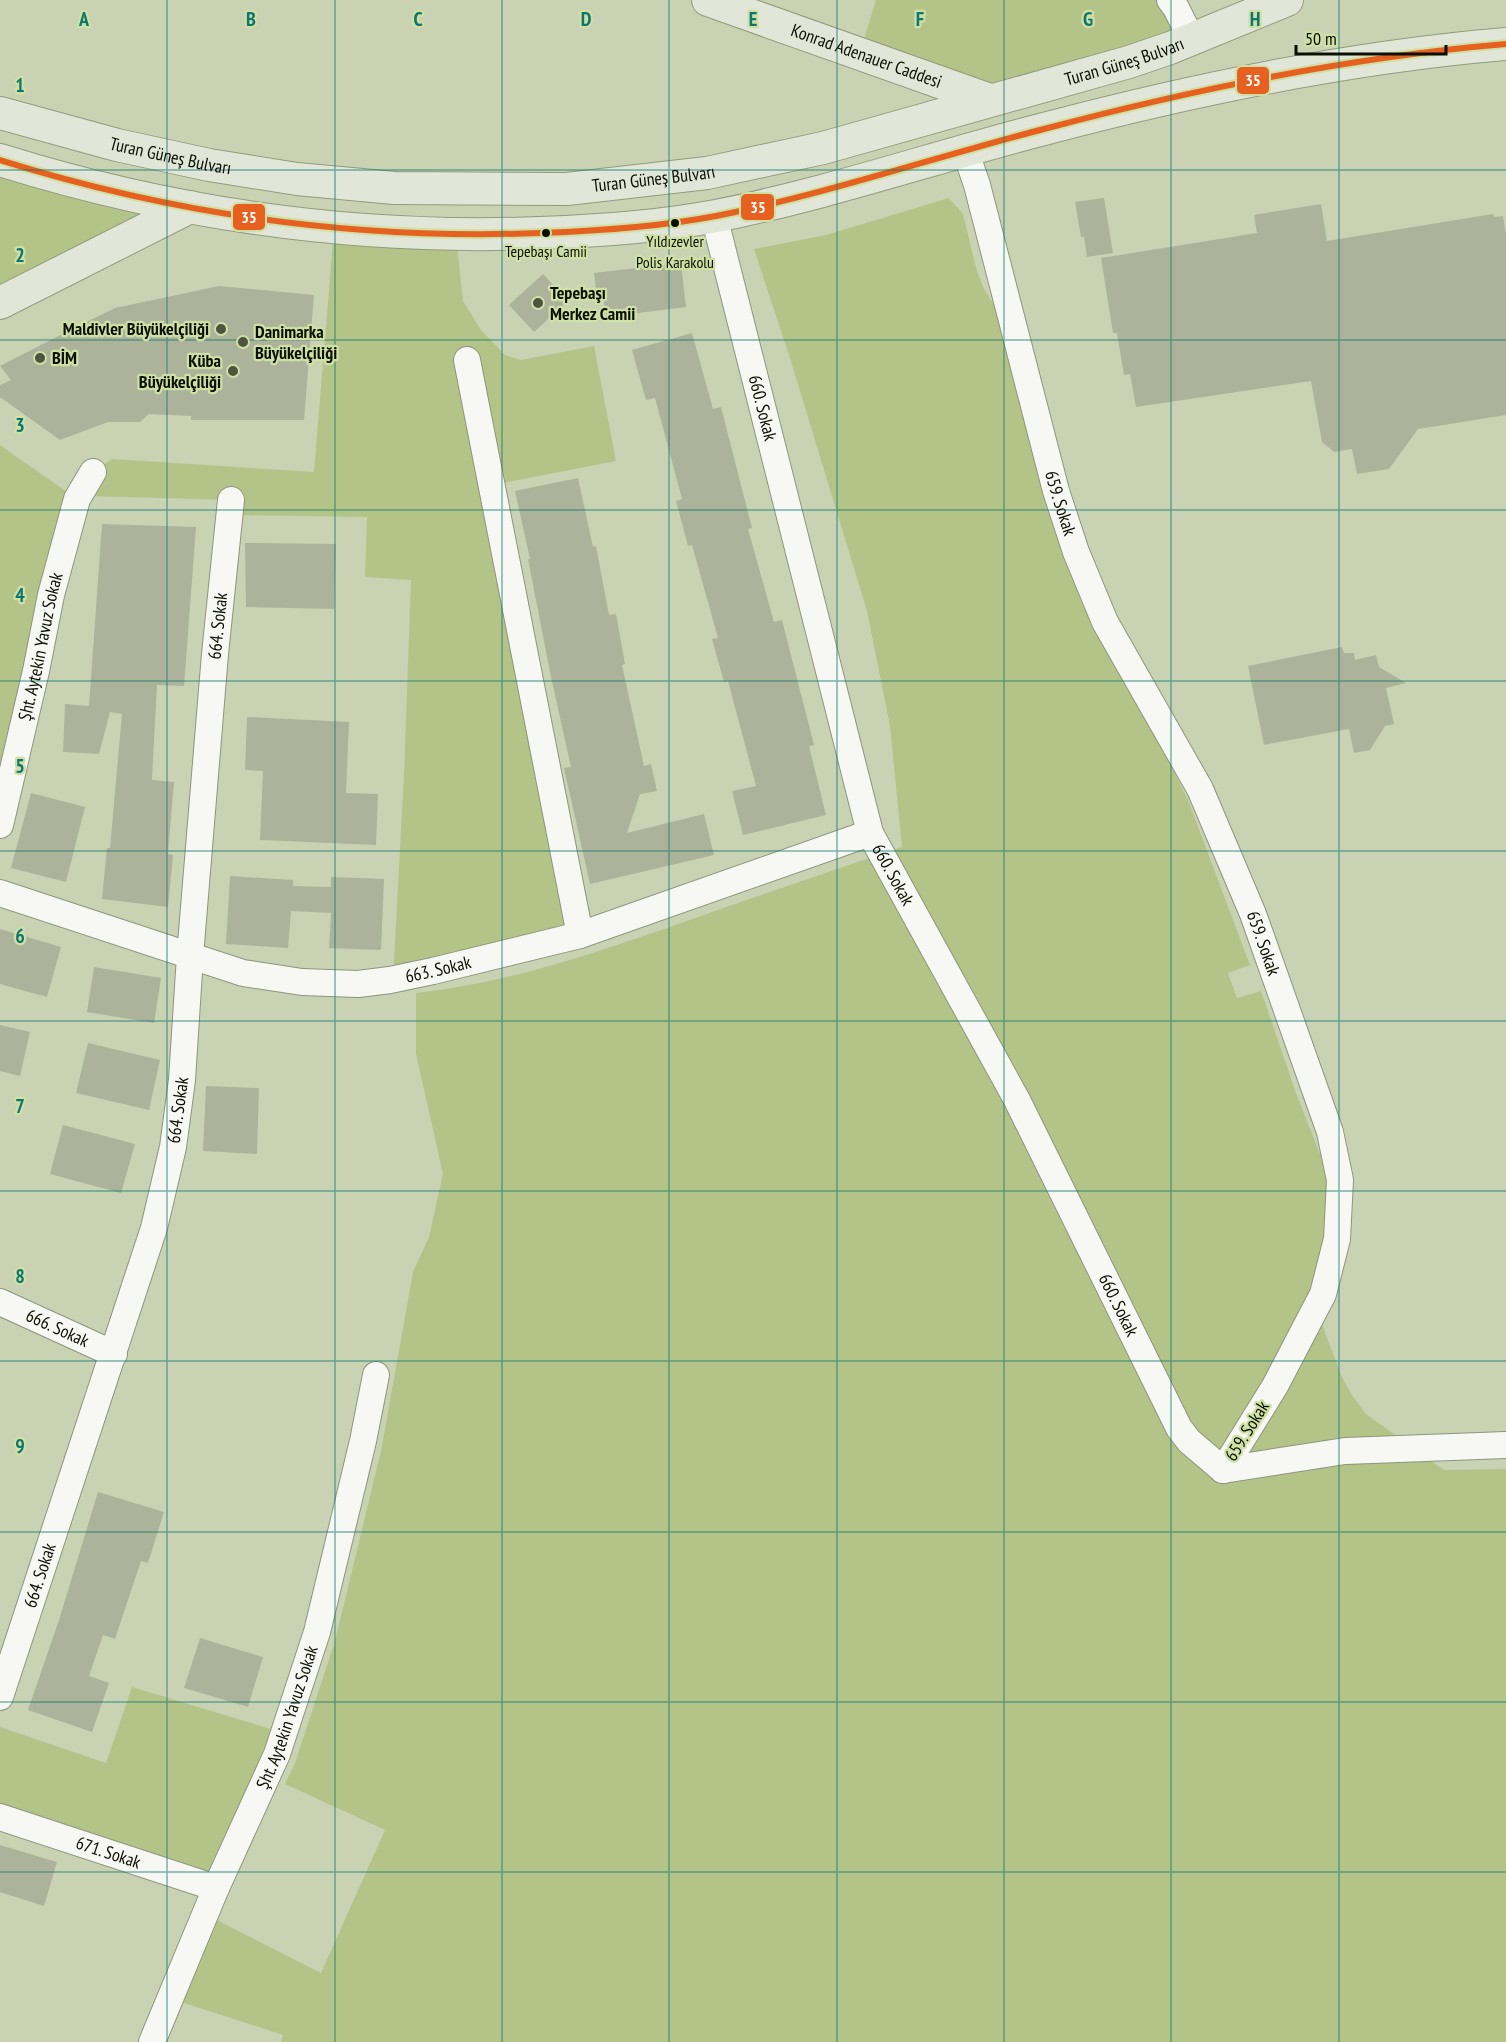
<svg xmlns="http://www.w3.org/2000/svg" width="1506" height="2042" font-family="'PT Sans Narrow',sans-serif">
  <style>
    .green { fill: #b4c489 }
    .building { fill: #acb39a }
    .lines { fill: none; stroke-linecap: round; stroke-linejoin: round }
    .minor-casing { stroke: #8e957d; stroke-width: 28 }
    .major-casing { stroke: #929b7c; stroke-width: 34 }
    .minor { stroke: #f7f8f4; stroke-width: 26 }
    .major { stroke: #e2e6d8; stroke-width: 32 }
    .bus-1-casing { stroke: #cfe0a6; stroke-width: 10 }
    .bus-1 { stroke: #e66120; stroke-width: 6 }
    .grid { fill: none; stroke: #0f766e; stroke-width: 1.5; stroke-opacity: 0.55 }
    .bus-dot { fill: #0a0f00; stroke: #cfe0a6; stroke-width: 2 }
    .poi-dot { fill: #4d543f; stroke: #cfe0a6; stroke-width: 2 }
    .labels { text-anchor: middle; stroke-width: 4.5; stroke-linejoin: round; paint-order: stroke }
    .bus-label { font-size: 16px; fill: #0a0f00; stroke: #cfe0a6 }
    .street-label { font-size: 18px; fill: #0a0f00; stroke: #cfe0a6 }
    .poi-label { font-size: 18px; font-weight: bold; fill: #0a0f00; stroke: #cfe0a6; text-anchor: start }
    .grid-label { font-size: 20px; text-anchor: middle; font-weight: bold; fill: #0f766e; stroke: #cfe0a6; stroke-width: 4.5; stroke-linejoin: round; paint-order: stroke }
    .line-badge { stroke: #cfe0a6; stroke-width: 2 }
    .badge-label { font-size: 16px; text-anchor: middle; font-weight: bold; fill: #fff }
  </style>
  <rect width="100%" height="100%" fill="#c9d3b3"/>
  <g class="green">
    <path d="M 876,0 L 1170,0 L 1191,38 L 990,100 L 859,55 Z"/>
    <path d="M 0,160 L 190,207 L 0,303 Z"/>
    <path d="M 949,198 L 963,214 L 977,271 L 984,289 L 1000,314 L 1140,704 L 1188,800 L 1250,965 L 1228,973 L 1237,998 L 1261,991 L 1297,1096 L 1334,1189 L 1313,1301 L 1342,1377 L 1352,1395 L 1366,1414 L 1444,1470 L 1506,1469 L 1506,2042 L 281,2042 L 283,2035 L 181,2002 L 211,1917 L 321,1973 L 385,1830 L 285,1784 L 295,1763 L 335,1641 L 381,1451 L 413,1272 L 429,1237 L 443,1174 L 416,1054 L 416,993 C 508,983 595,953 681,923 C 755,897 828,872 902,847 L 890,726 L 867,611 L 789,355 L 754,249 L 826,235 Z"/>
    <path d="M 334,229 L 456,235 L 463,301 L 481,330 L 505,355 L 521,360 L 594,346 L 616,461 L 492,485 L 580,935 L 393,979 L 404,774 L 411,580 L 365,577 L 367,517 L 229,515 L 231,500 L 87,496 L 0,825 L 0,445 L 77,499 L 93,472 L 112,459 L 314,472 Z"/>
    <path d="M 132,1687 L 284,1733 L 216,1888 L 0,1817 L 0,1727 L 106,1763 Z"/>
  </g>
  <g class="building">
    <path d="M 1104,198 L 1113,253 L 1087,257 L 1084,237 L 1081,237 L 1075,202 Z"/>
    <path d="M 1321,204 L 1327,241 L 1493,214 L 1494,217 L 1503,216 L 1506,234 L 1506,415 L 1418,429 L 1389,469 L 1357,474 L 1352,449 L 1334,452 L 1322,442 L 1311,381 L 1136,407 L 1130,374 L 1124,375 L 1117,333 L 1113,333 L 1101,258 L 1257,233 L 1254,215 Z"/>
    <path d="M 681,263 L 686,307 L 606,317 L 603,296 L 597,296 L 594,273 Z"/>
    <path d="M 543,274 L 568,301 L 534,332 L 509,305 Z"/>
    <path d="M 219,286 L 314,295 L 304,420 L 191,420 L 191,416 L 149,414 L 140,422 L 108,422 L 60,440 L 0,397 L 0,385 L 11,380 L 0,366 L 78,326 L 115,308 Z"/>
    <path d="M 692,333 L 713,409 L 721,407 L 752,528 L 748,529 L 774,622 L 782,620 L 814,745 L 809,746 L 826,815 L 743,835 L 732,791 L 756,786 L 728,681 L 724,682 L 712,639 L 718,638 L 692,545 L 688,546 L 676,501 L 682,499 L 655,398 L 646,400 L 632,350 Z"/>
    <path d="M 578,478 L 593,547 L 596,546 L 609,615 L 616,614 L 625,664 L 622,665 L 644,766 L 651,764 L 657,791 L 640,794 L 627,833 L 704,814 L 714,855 L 590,884 L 564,768 L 571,767 L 551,677 L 528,559 L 530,559 L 515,491 Z"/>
    <path d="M 102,524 L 196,527 L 184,686 L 157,685 L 152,780 L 174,782 L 168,854 L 173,855 L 168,907 L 102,899 L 107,848 L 110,848 L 122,714 L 110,712 L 99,754 L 63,752 L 65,704 L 89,706 Z"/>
    <path d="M 245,543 L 336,544 L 334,609 L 246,607 Z"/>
    <path d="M 1342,647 L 1344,653 L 1354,653 L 1355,660 L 1376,655 L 1379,667 L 1406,683 L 1386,688 L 1394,724 L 1385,726 L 1370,750 L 1354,753 L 1349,729 L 1264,745 L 1248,666 Z"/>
    <path d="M 247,717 L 349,722 L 346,793 L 378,794 L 376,845 L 260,840 L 263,771 L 245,770 Z"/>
    <path d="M 31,793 L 85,807 L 66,882 L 11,868 Z"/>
    <path d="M 230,876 L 293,880 L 293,886 L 331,887 L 331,877 L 384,879 L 381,950 L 329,948 L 331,913 L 291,911 L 288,948 L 226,944 Z"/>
    <path d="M 0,929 L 61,947 L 47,997 L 0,984 Z"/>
    <path d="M 94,967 L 161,978 L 154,1023 L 87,1012 Z"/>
    <path d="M 0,1025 L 30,1032 L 20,1076 L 0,1071 Z"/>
    <path d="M 88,1043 L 160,1060 L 149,1110 L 76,1093 Z"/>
    <path d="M 206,1086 L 259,1088 L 257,1154 L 203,1151 Z"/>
    <path d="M 63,1125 L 135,1144 L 121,1193 L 50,1174 Z"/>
    <path d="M 98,1492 L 164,1512 L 148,1563 L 141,1561 L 115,1639 L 103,1635 L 89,1676 L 109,1683 L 92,1732 L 28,1710 L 59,1620 Z"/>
    <path d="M 200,1638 L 263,1657 L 248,1707 L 184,1688 Z"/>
    <path d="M 0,1845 L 57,1862 L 44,1906 L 0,1892 Z"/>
  </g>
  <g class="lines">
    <g class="minor-casing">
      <g id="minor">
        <path d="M 1170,0 L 1176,8 L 1191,38"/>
        <path id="s1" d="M 965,150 L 977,185 L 1056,491 L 1076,552 L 1105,622 L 1200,789 L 1253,914 L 1330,1132 L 1340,1180 L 1337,1239 L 1323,1294 L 1275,1386 L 1223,1470"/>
        <path id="s2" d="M 714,216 L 870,833 L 1017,1100 L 1179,1428 L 1189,1441 L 1223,1470"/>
        <path d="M 467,360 L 580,935"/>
        <path id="s3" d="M 0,825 L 36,671 L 51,595 L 77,499 L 93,472"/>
        <path id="s4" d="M 0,893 L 243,973 L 302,982 L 358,984 L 390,980 L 433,971 L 580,935 L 870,833"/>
        <path id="s5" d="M 0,1302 L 114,1354"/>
        <path d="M 1223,1470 L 1345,1451 L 1506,1445"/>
        <path id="s6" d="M 0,1697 L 154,1228 L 173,1147 L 182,1080 L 190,956 L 215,654 L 231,500"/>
        <path id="s7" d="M 0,1817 L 216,1888"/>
        <path id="s8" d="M 152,2042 L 216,1888 L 277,1754 L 317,1632 L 363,1441 L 376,1375"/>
      </g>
    </g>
    <g class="major-casing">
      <g id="major">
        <path id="s9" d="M 708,0 L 990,100"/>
        <path id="s10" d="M 0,113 L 117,145 L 209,165 L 297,179 L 394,188 L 567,189 L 707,173 L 823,148 L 1129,62 L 1170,48 L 1287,0"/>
        <path d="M 0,160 C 176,215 355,240 540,233 C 598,231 658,227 716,216 C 827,194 935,157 1044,129 C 1195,89 1350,57 1506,44"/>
        <path d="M 0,303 L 190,207"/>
      </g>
    </g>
    <use href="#minor" class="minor"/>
    <use href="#major" class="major"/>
    <g class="bus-1-casing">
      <path id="bus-1" d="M 0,160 C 176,215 355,240 540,233 C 598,231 658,227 716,216 C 827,194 935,157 1044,129 C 1195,89 1350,57 1506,44"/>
    </g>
    <use href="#bus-1" class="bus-1"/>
  </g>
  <path class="grid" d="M 167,0 L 167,2042M 335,0 L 335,2042M 502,0 L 502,2042M 669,0 L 669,2042M 837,0 L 837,2042M 1004,0 L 1004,2042M 1171,0 L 1171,2042M 1339,0 L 1339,2042M 0,170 L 1506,170M 0,340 L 1506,340M 0,510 L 1506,510M 0,681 L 1506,681M 0,851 L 1506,851M 0,1021 L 1506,1021M 0,1191 L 1506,1191M 0,1361 L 1506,1361M 0,1532 L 1506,1532M 0,1702 L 1506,1702M 0,1872 L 1506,1872"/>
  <g class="bus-dot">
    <circle cx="675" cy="223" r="5"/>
    <circle cx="546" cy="233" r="5"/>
  </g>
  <g class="poi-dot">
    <circle cx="538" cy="303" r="6"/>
    <circle cx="221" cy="329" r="6"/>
    <circle cx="243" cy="342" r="6"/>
    <circle cx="40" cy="358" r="6"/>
    <circle cx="233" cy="371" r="6"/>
  </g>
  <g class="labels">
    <g class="bus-label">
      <text x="675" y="247">Yıldızevler<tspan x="675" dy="21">Polis Karakolu</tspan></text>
      <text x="546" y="257">Tepebaşı Camii</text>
    </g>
    <g class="street-label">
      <text dy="6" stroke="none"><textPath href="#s9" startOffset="168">Konrad Adenauer Caddesi</textPath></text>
      <text dy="6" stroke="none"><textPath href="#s10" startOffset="1148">Turan Güneş Bulvarı</textPath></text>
      <text dy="6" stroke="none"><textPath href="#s10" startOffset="176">Turan Güneş Bulvarı</textPath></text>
      <text dy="6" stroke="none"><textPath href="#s10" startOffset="662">Turan Güneş Bulvarı</textPath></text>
      <text dy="6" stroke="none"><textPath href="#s2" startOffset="198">660. Sokak</textPath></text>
      <text dy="6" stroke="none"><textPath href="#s1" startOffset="366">659. Sokak</textPath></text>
      <text dy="6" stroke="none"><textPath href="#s6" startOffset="1100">664. Sokak</textPath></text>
      <text dy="6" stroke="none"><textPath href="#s3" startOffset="183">Şht. Aytekin Yavuz Sokak</textPath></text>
      <text dy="6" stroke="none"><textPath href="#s2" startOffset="684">660. Sokak</textPath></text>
      <text dy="6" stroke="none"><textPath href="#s1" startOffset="852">659. Sokak</textPath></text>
      <text dy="6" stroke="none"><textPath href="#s4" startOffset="453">663. Sokak</textPath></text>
      <text dy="6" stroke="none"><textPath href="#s6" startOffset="614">664. Sokak</textPath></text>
      <text dy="6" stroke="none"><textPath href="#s2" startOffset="1170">660. Sokak</textPath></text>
      <text dy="6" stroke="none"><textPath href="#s5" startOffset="63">666. Sokak</textPath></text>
      <text transform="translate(1247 1431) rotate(-58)" y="6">659. Sokak</text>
      <text dy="6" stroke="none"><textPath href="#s6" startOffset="128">664. Sokak</textPath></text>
      <text dy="6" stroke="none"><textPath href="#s8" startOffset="352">Şht. Aytekin Yavuz Sokak</textPath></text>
      <text dy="6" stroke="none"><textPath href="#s7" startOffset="114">671. Sokak</textPath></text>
    </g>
    <g class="poi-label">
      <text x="550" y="299">Tepebaşı<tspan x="550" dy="21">Merkez Camii</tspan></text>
      <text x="209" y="335" text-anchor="end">Maldivler Büyükelçiliği</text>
      <text x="255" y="338">Danimarka<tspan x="255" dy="21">Büyükelçiliği</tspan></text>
      <text x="52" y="364">BİM</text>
      <text x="221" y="367" text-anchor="end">Küba<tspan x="221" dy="21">Büyükelçiliği</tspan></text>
    </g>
  </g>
  <g class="grid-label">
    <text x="84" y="26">A</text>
    <text x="251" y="26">B</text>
    <text x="418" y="26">C</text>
    <text x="586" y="26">D</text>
    <text x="753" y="26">E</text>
    <text x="920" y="26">F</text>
    <text x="1088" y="26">G</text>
    <text x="1255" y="26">H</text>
    <text x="20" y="92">1</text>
    <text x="20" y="262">2</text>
    <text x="20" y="432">3</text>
    <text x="20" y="602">4</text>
    <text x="20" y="773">5</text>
    <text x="20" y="943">6</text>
    <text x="20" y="1113">7</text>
    <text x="20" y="1283">8</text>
    <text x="20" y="1453">9</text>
  </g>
  <g class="line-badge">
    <rect x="1236" y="66" width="34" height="29" rx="6" fill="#e66120"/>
    <rect x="740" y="193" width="35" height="28" rx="6" fill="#e66120"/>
    <rect x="232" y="203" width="34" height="28" rx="6" fill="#e66120"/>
  </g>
  <g class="badge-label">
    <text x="1253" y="86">35</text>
    <text x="758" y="213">35</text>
    <text x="249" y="223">35</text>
  </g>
  <path d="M1296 45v9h150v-9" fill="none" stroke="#0a0f00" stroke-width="3"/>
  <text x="1305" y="45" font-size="18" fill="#0a0f00" stroke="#cfe0a6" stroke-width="4.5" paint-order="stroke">50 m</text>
</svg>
